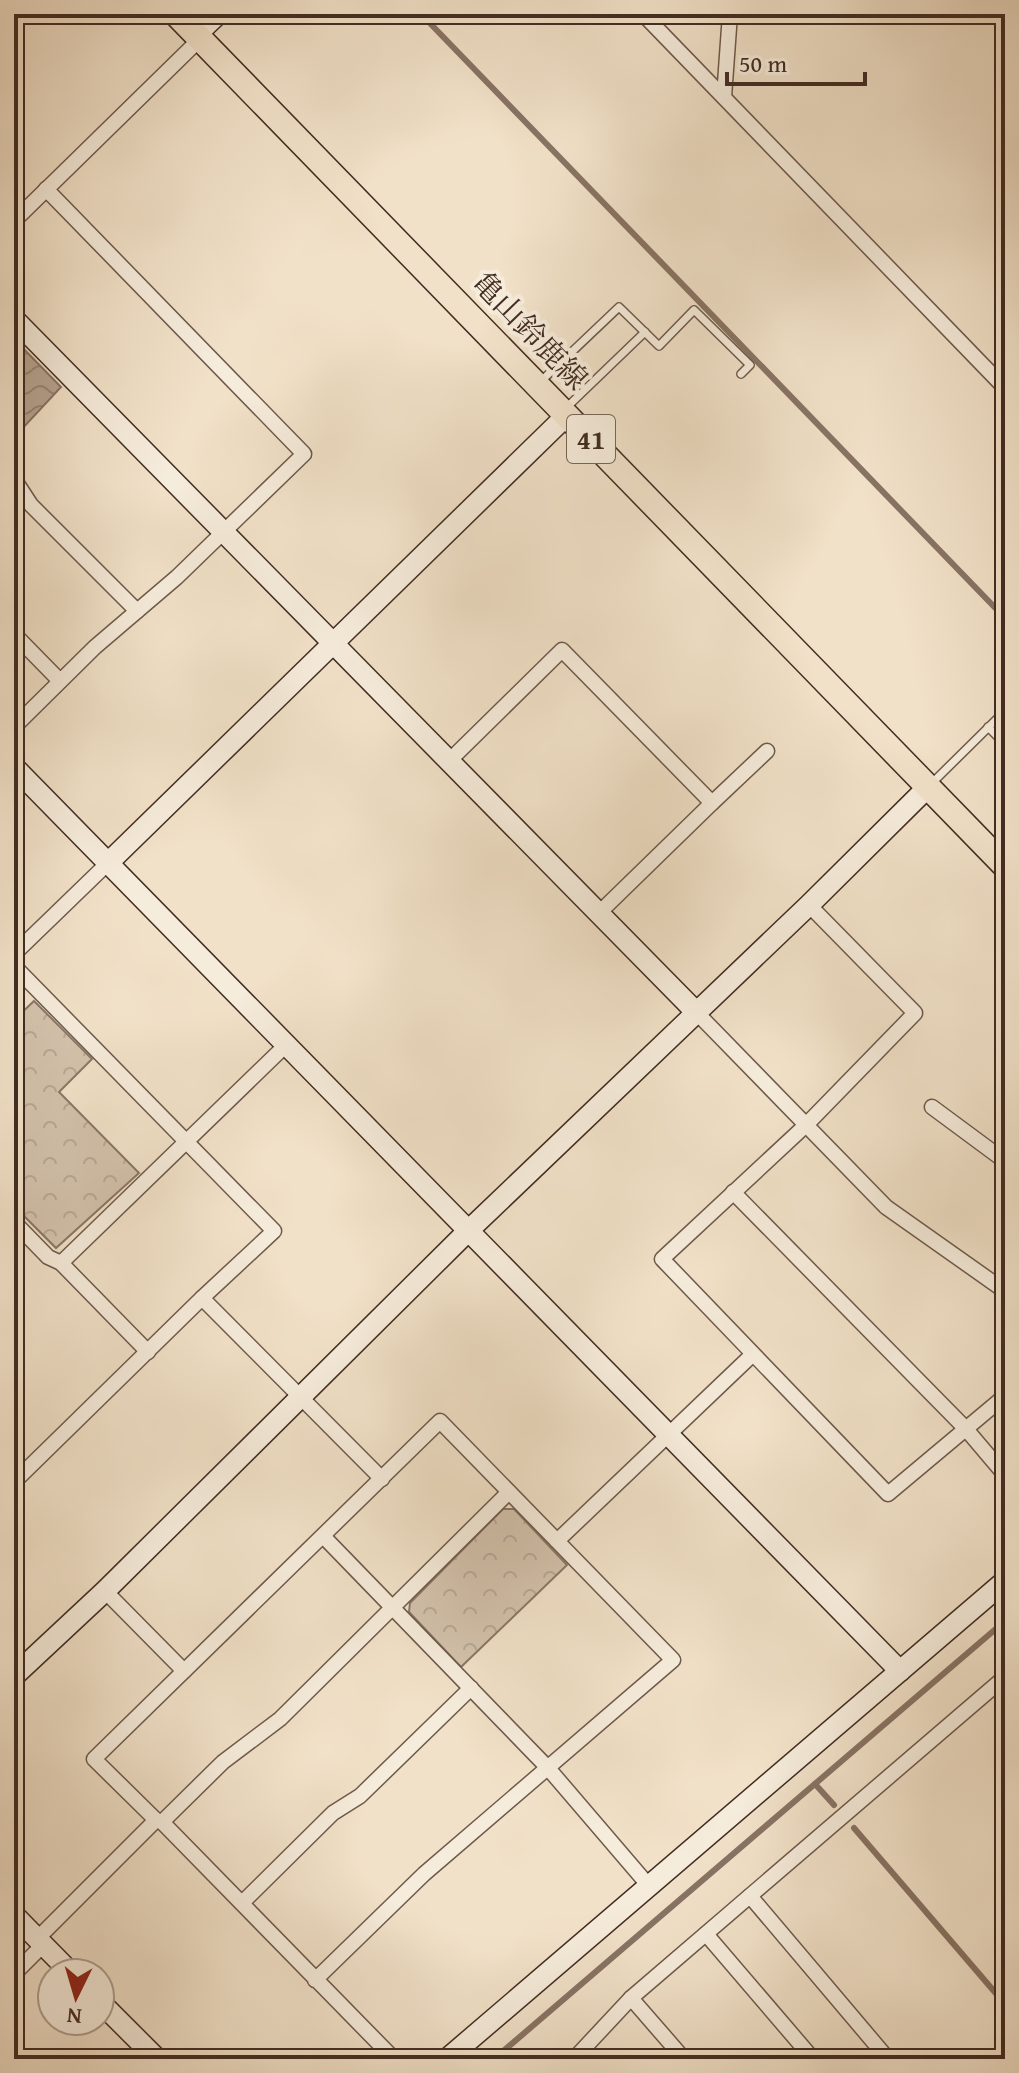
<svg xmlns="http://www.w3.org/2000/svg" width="1019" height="2073" font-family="'Gentium Book Plus','Noto Serif JP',serif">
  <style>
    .park { fill: url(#park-crowns); stroke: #8a7767; stroke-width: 2 }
    .water { fill: url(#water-waves); stroke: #887364; stroke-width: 2 }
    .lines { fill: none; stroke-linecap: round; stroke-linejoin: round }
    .stream { stroke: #887364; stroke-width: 6 }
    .lane-casing { stroke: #6e594c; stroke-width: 10 }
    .street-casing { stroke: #6e594c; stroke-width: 17 }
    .secondary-casing { stroke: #422c22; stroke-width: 23 }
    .primary-casing { stroke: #422c22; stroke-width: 27 }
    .lane { stroke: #f6ecdb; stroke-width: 7 }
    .street { stroke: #f6ecdb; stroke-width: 14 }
    .secondary { stroke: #f6ecdb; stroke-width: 20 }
    .primary { stroke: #f1e1c8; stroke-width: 24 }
    .labels { text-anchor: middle; stroke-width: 8; stroke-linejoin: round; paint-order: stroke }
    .shield { fill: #f6ecdb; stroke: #78665a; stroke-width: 2 }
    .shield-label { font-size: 28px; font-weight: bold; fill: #422c22 }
    .street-label { font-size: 30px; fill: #422c22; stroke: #f6ecdb }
  </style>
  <defs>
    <pattern id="park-crowns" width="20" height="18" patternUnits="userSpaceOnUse" patternTransform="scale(2)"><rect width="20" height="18" fill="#d3c2ac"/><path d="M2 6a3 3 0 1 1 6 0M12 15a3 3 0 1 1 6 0" fill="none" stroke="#b6a794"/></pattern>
    <pattern id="water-waves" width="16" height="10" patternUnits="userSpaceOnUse" patternTransform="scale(2)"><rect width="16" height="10" fill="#b6a390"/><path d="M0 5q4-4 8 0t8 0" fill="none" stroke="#968575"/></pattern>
  </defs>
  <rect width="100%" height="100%" fill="#f1e1c8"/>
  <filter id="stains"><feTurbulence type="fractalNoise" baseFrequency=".0025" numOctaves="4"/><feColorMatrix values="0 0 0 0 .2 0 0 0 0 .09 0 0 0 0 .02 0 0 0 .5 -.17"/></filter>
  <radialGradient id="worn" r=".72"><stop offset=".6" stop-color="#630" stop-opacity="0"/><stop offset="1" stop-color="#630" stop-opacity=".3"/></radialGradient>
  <g class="park">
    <path d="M 34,1001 L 92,1059 L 59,1092 L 139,1173 L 56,1248 L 14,1206 L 14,1020 Z"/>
    <path d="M 503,1509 L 514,1509 L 567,1565 L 461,1667 L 409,1612 L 410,1603 Z"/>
  </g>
  <path class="water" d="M 14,339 L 61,387 L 22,429 L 14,427 Z"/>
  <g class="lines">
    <g class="stream">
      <path d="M 421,14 L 1005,618"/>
      <path d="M 815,1784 L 834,1805"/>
      <path d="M 854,1828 L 1005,2004"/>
      <path d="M 494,2059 L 1005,1621"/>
    </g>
    <g class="lane-casing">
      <g id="lane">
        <path d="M 539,383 L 619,307 L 659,346 L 694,310 L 750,365 L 741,374"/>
        <path d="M 566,408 L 645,332"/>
        <path d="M 988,727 L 1005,744"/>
        <path d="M 930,785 L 1005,711"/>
      </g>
    </g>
    <g class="street-casing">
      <g id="street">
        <path d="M 643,14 L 1005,388"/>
        <path d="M 724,97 L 730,14"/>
        <path d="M 14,221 L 200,39"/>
        <path d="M 14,479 L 31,505 L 137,611"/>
        <path d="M 14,634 L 60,681"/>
        <path d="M 14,727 L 95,647 L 177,577 L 304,454 L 46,189"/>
        <path d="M 449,761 L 562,650 L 712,803 L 598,914"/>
        <path d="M 712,803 L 767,751"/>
        <path d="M 809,905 L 915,1013 L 806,1125 L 662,1259 L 888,1494 L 1005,1396"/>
        <path d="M 14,954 L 107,864"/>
        <path d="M 14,966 L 274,1231 L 202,1298"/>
        <path d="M 697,1013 L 886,1207 L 1005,1291"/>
        <path d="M 932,1107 L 1005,1161"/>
        <path d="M 733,1192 L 966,1429 L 1005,1475"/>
        <path d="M 14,1222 L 48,1257 L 61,1263 L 148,1352"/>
        <path d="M 61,1263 L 286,1045"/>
        <path d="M 14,1482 L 202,1298 L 382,1479"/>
        <path d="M 323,1536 L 548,1768 L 649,1886"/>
        <path d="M 557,1541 L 752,1355"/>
        <path d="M 105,1591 L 184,1671"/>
        <path d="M 162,1822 L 223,1762 L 280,1719 L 509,1492"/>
        <path d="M 750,1896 L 888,2059"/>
        <path d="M 242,1903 L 333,1813 L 360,1796 L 471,1688"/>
        <path d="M 706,1934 L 813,2059"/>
        <path d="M 37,1939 L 156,1820"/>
        <path d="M 14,1974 L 43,1945"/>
        <path d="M 315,1980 L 424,1874 L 673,1660 L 440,1421 L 94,1759 L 156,1820 L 162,1822 L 394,2059"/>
        <path d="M 631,1998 L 684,2059"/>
        <path d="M 574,2059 L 631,1998 L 1005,1677"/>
      </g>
    </g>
    <g class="secondary-casing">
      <g id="secondary">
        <path d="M 196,35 L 218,14"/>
        <path d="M 14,319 L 697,1013"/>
        <path d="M 14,767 L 900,1671"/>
        <path d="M 107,864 L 567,415"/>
        <path d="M 14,1676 L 105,1591 L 469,1230 L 809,905 L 929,786"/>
        <path d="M 14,1915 L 71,1973"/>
        <path d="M 100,2002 L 157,2059"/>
        <path d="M 447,2059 L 1005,1581"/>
      </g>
    </g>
    <g class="primary-casing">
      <path id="primary" d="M 176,14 L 1005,866"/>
    </g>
    <use href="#lane" class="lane"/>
    <use href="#street" class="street"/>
    <use href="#secondary" class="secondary"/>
    <use href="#primary" class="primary"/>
  </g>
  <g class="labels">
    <rect class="shield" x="567" y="415" width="48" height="48" rx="6"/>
    <g class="shield-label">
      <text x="591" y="449">41</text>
    </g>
    <g class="street-label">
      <text transform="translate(530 331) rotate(46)" y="10">亀山鈴鹿線</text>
    </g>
  </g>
  <rect width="1019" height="2073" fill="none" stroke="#f1e1c8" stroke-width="48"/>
  <rect x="16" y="16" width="987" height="2041" fill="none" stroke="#422c22" stroke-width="4"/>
  <rect x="24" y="24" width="971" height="2025" fill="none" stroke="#422c22" stroke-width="2"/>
  <g transform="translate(76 1997) rotate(185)"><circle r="38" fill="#f6ecdb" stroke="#ae9f91" stroke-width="2"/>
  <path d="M0-6L14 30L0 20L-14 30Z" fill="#8f2418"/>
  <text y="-12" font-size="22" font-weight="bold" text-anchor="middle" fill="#422c22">N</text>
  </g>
  <path d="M727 72v12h138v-12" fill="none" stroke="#422c22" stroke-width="4"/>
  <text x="739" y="72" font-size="24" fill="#422c22" stroke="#f6ecdb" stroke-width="6" paint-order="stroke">50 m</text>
  <rect width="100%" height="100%" filter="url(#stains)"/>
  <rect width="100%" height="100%" fill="url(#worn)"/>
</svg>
